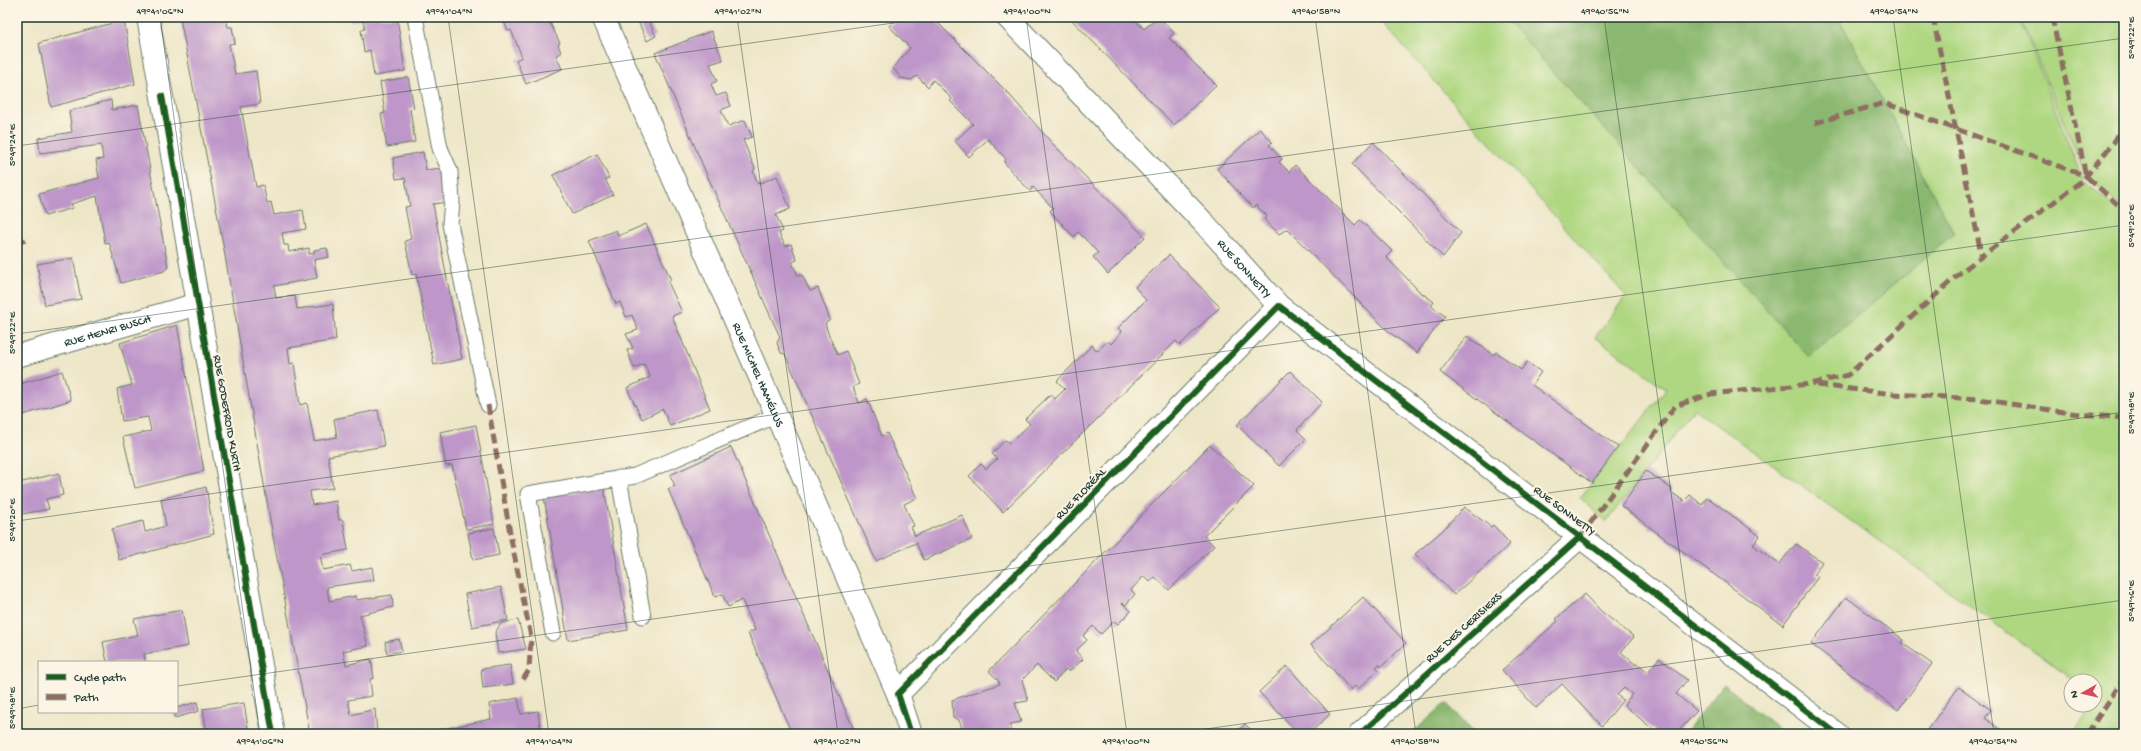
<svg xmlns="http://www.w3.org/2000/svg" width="2141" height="751" font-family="'Gochi Hand',sans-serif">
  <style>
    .green { fill: #afd781; stroke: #678a5a }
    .forest { fill: #8bb86f; stroke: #557a52 }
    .building { fill: #be96c9 }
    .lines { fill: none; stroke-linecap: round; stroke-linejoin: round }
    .lane-casing { stroke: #677867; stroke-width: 17 }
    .street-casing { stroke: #677867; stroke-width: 24 }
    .lane { stroke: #fff; stroke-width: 15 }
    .street { stroke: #fff; stroke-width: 22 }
    .quiet { stroke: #8d6e63; stroke-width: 5; stroke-dasharray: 10 5; stroke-linecap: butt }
    .cycleway-casing { stroke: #fcf5e5; stroke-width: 8 }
    .cycleway { stroke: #1b5e20; stroke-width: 6 }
    .ticks { fill: none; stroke: #1f3d34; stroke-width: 1; stroke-opacity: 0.45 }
    .labels { text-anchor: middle; stroke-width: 4; stroke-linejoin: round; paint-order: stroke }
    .street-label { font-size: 12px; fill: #1f3d34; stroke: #fcf5e5 }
    .neatline { fill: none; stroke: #1f3d34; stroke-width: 1.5 }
    .ticks-label { font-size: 10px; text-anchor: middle; fill: #1f3d34 }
  </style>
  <rect width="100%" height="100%" fill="#fcf5e5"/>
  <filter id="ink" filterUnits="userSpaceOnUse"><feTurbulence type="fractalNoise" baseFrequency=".025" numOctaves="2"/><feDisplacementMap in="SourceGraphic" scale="8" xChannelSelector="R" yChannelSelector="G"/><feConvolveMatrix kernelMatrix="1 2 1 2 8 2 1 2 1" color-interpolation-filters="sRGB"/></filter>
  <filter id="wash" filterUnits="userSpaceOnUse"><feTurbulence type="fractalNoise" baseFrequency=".012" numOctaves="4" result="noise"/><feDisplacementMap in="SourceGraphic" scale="16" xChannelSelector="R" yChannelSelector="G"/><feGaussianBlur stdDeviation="0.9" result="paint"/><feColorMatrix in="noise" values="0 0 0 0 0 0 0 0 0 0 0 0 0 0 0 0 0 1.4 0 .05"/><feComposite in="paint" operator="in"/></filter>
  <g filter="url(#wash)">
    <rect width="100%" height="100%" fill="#ede6c7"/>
    <g class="green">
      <path d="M 1377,17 L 1504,17 L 1809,357 L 1954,233 L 1838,17 L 2019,17 L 2083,180 L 2124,215 L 2124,734 L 2073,734 L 2098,698 L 2095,695 L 2095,681 L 2075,681 L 1694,409 L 1606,522 L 1580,498 L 1666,389 L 1595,337 L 1626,296 Z"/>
      <path d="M 2020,17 L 2124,17 L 2124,210 L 2086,176 Z"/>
    </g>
    <g class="forest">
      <path d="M 1504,17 L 1838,17 L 1954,233 L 1809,357 Z"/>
      <path d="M 1724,684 L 1785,734 L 1684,734 Z"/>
      <path d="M 1446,703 L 1475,734 L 1411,734 Z"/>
    </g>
    <g id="blocks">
      <g class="building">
        <path d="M 188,17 L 226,17 L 228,27 L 232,27 L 235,43 L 229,44 L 235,74 L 256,71 L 260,104 L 241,107 L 256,187 L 263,185 L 267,203 L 271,202 L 274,215 L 303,210 L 306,229 L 282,233 L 284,245 L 288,245 L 289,252 L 309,248 L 309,254 L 314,253 L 314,250 L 327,248 L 329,257 L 314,260 L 317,278 L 274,286 L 276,298 L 295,296 L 297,309 L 333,304 L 336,340 L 288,348 L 290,364 L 294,363 L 300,405 L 307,403 L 314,441 L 337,437 L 334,419 L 378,410 L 384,446 L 328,456 L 333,488 L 310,491 L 312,505 L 336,501 L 339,520 L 343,520 L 348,550 L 320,555 L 323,570 L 350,565 L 352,571 L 372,567 L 374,580 L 327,587 L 329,601 L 356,596 L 356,600 L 392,595 L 393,607 L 360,615 L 368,646 L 343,651 L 346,665 L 371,659 L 374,678 L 370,679 L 372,696 L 348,700 L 351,715 L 375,709 L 377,734 L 310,734 L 272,531 L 223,244 L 180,18 Z"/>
        <path d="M 350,17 L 397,17 L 405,71 L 374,76 L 370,50 L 364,52 L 361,30 L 365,29 L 363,19 L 351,21 Z"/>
        <path d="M 502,17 L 547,17 L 560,43 L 558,44 L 561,53 L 556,55 L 562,69 L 526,84 L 516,60 L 522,57 L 511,30 L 508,31 Z"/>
        <path d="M 636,17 L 647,17 L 656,36 L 647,41 Z"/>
        <path d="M 899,17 L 932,17 L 1007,92 L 1051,142 L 1145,237 L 1108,274 L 1093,257 L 1098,253 L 1090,244 L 1078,232 L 1074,237 L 1050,211 L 1053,208 L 1033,187 L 1030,191 L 1014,174 L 1004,162 L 1006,159 L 988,139 L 969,157 L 955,141 L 973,124 L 950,101 L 952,99 L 933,80 L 928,87 L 917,76 L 911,80 L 901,78 L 893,68 L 910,48 L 889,26 Z"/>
        <path d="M 1069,17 L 1140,17 L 1136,21 L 1144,29 L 1159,17 L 1174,33 L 1169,38 L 1216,85 L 1174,125 Z"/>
        <path d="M 124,20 L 135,84 L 51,107 L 39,43 Z"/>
        <path d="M 711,31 L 723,60 L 710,64 L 717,81 L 711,84 L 716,96 L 726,93 L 731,106 L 721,110 L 728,126 L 745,120 L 752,137 L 743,140 L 755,169 L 753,171 L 758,184 L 777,176 L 790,209 L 776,215 L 783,231 L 779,233 L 785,246 L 791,244 L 797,260 L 792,262 L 798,276 L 802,275 L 810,291 L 818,288 L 830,320 L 825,323 L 829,336 L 838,355 L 846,351 L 859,384 L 853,387 L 859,403 L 867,399 L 882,436 L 887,433 L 917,498 L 904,504 L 914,526 L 911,527 L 915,536 L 962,515 L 972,539 L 924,560 L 916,543 L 876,561 L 795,377 L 785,354 L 781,353 L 777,343 L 780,337 L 706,173 L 655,53 Z"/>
        <path d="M 408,77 L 414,108 L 410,109 L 415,142 L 387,147 L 381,114 L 385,113 L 380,82 Z"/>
        <path d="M 111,100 L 112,110 L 138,105 L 168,267 L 164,271 L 121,283 L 109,242 L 105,243 L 97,196 L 71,204 L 73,208 L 45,216 L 39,194 L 99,178 L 96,160 L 103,159 L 101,145 L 40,153 L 38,138 L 72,132 L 69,111 Z"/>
        <path d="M 1260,129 L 1272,142 L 1269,145 L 1282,159 L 1279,162 L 1289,172 L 1295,165 L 1355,225 L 1360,220 L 1392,251 L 1386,257 L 1419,291 L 1434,302 L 1431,306 L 1445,316 L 1417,353 L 1389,332 L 1287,229 L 1279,234 L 1264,219 L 1267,216 L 1256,205 L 1253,208 L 1217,169 Z"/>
        <path d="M 1373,142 L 1461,233 L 1443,257 L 1352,164 Z"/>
        <path d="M 423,152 L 426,170 L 442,168 L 448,202 L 433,204 L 462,359 L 434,365 L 416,274 L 412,275 L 405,241 L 411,239 L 405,207 L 410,206 L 405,178 L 396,179 L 393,158 Z"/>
        <path d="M 597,154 L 609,178 L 605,179 L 613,195 L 572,214 L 553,175 Z"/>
        <path d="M 646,224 L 671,280 L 668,282 L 682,312 L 672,316 L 710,409 L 670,426 L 663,409 L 642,419 L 627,388 L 650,377 L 644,364 L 634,368 L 627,350 L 633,348 L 626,334 L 638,330 L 632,315 L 626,317 L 620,302 L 616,304 L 589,241 L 616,230 L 618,236 Z"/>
        <path d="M 1169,255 L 1220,307 L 1180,345 L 1176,341 L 1003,512 L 969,476 L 981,464 L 986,469 L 997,459 L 992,454 L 1005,440 L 1010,443 L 1030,424 L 1025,419 L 1051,394 L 1055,399 L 1065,389 L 1057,381 L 1092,345 L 1097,351 L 1108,341 L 1111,344 L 1122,332 L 1118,328 L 1146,300 L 1135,287 Z"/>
        <path d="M 73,258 L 81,299 L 45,305 L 37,264 Z"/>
        <path d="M 177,325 L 204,471 L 135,488 L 123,437 L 151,431 L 148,417 L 122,421 L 117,389 L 132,385 L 120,343 Z"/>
        <path d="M 1467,336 L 1494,355 L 1496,352 L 1521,370 L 1527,362 L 1541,372 L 1532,385 L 1618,447 L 1592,483 L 1440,372 Z"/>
        <path d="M 62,371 L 71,400 L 17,417 L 17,385 Z"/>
        <path d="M 1290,371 L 1322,402 L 1297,430 L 1306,439 L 1279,466 L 1237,425 Z"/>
        <path d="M 476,425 L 494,524 L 466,529 L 452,465 L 446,466 L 440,432 Z"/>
        <path d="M 1210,445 L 1254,486 L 1204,536 L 1214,546 L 1169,590 L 1155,577 L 1150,582 L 1144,576 L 1131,590 L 1135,594 L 1126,605 L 1122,603 L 1131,611 L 1118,624 L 1114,621 L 1101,634 L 1093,626 L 1083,636 L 1087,640 L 1076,651 L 1083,659 L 1069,672 L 1066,669 L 1054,682 L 1037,665 L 1022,680 L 1028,701 L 1015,703 L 1021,722 L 1010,724 L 1013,734 L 964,734 L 959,720 L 953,717 L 952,700 L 1000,684 L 998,680 L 989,671 Z"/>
        <path d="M 731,447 L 802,611 L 856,734 L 792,734 L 748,633 L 755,630 L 742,600 L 728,607 L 722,594 L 715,597 L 668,489 L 675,486 L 670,475 Z"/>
        <path d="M 1646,471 L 1672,489 L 1671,492 L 1684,501 L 1690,495 L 1702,505 L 1707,497 L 1760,536 L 1753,545 L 1779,564 L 1796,544 L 1822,562 L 1814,574 L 1818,577 L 1783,625 L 1621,506 Z"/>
        <path d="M 59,473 L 63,495 L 46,499 L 49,509 L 17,515 L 17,500 L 21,498 L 19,483 Z"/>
        <path d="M 206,487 L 214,534 L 119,560 L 112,529 L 143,521 L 145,532 L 166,526 L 161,499 Z"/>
        <path d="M 604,487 L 628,630 L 568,640 L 544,497 Z"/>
        <path d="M 1464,507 L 1491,527 L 1493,525 L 1510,544 L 1454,595 L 1415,554 L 1442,531 Z"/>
        <path d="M 494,528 L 499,555 L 473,560 L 468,533 Z"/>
        <path d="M 501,587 L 508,620 L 472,627 L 465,594 Z"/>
        <path d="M 1585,594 L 1602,612 L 1634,637 L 1621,652 L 1636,665 L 1637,663 L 1648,672 L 1659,658 L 1687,680 L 1676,694 L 1697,711 L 1676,734 L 1653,734 L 1655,731 L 1624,705 L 1632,694 L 1624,688 L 1617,695 L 1623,700 L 1602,726 L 1562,684 L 1536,708 L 1502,670 L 1558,621 L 1556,619 Z"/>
        <path d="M 1363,597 L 1406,643 L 1381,667 L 1379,664 L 1376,667 L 1379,670 L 1358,689 L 1355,686 L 1351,690 L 1311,645 Z"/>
        <path d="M 1846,597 L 1904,640 L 1902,643 L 1932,664 L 1898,710 L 1811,644 Z"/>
        <path d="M 182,610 L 188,646 L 144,654 L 145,662 L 107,662 L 103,642 L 138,635 L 134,619 Z"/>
        <path d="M 518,620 L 526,649 L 498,653 L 495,633 L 501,623 Z"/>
        <path d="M 399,639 L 402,651 L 387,654 L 385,642 Z"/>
        <path d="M 510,665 L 513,684 L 483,688 L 481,669 Z"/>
        <path d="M 1287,666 L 1330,714 L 1309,734 L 1299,734 L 1259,692 Z"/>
        <path d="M 1959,687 L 1991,710 L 1985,718 L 2005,734 L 1924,734 Z"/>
        <path d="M 518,698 L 521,714 L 538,711 L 541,734 L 420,734 L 491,719 L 489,704 Z"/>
        <path d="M 197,702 L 199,711 L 175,718 L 173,712 L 177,712 L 177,708 Z"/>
        <path d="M 244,703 L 249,734 L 207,734 L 203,709 Z"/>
        <path d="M 1245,724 L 1255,734 L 1234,734 Z"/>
      </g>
    </g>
  </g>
  <g filter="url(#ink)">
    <use href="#blocks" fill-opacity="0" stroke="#677867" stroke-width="1"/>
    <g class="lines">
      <g class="lane-casing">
        <g id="lane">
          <path d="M 415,17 L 440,148 L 450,171 L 452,202 L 450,224 L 488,405"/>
          <path d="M 619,478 L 643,616"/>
          <path d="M 553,633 L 528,494 L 635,476 L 777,415"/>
        </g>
      </g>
      <g class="street-casing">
        <g id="street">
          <path d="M 148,17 L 273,734"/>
          <path id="s1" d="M 603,17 L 898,694 L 911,734"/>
          <path id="s2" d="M 1007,17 L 1203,222 L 1279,306 L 1837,734"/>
          <path id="s3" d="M 17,356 L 198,304"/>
          <path d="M 898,694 L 1279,306"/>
          <path d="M 1360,734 L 1581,536"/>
        </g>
      </g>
      <use href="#lane" class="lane"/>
      <use href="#street" class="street"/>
      <g class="quiet">
        <path d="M 1933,17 L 1982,258"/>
        <path d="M 2052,17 L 2086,176 L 2124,210"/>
        <path d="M 1815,123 L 1884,103 L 2086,176"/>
        <path d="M 17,243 L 26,240"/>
        <path d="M 1817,385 L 1894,394 L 1979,399 L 2070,413 L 2124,418"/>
        <path d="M 488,405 L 511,539 L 531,637 L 529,670 L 521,683"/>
        <path d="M 1581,536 L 1675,406 L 1711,394 L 1811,384 L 1848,375 L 1961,272 L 2083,180 L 2114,142 L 2124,125"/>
        <path d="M 2087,734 L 2124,678"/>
      </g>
      <g class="cycleway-casing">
        <g id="cycleway">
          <path d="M 162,96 L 273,734"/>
          <path d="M 911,734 L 898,694 L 1279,306 L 1837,734"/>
          <path d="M 1360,734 L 1581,536"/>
        </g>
      </g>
      <use href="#cycleway" class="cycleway"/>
    </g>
  </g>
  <path class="ticks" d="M 160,17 L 260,734M 448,17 L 549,734M 737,17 L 838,734M 1026,17 L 1127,734M 1315,17 L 1416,734M 1604,17 L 1705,734M 1893,17 L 1994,734M 17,146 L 936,17M 17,334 L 2124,38M 17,521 L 2124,225M 177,686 L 2124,412M 17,709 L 39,705M 1170,734 L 2124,600"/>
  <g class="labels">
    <g class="street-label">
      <text dy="4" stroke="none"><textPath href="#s2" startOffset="346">RUE SONNETTY</textPath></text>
      <text dy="4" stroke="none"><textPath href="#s3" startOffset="94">RUE HENRI BUSCH</textPath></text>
      <text dy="4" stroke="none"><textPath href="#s1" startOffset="390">RUE MICHEL HAMÉLIUS</textPath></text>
      <text transform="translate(228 413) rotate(80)" y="4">RUE GODEFROID KURTH</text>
      <text transform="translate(1080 493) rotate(-46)" y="4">RUE FLORÉAL</text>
      <text transform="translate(1565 510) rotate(37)" y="4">RUE SONNETTY</text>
      <text transform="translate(1463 627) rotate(-42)" y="4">RUE DES CERISIERS</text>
    </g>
  </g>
  <rect width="2141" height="751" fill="none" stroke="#fcf5e5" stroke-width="44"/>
  <rect x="38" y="661" width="140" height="52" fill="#fcf5e5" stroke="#a4ab9e"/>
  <rect x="46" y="674" width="20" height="6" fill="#1b5e20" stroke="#a4ab9e"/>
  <text x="74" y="681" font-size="12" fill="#1f3d34">Cycle path</text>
  <rect x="46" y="694" width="20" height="6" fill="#8d6e63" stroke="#a4ab9e"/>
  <text x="74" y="701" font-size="12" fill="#1f3d34">Path</text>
  <g transform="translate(2083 693) rotate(262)"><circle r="19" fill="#fcf5e5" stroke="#a4ab9e"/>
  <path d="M0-3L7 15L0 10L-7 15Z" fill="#d1495b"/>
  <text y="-6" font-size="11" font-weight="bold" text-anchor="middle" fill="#1f3d34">N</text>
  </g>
  <rect x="22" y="22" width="2097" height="707" class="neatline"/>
  <g class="ticks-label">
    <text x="160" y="14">49°41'06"N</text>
    <text x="449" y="14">49°41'04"N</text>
    <text x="738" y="14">49°41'02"N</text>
    <text x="1027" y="14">49°41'00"N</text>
    <text x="1316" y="14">49°40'58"N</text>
    <text x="1605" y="14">49°40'56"N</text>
    <text x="1894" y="14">49°40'54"N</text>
    <text transform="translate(2130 38) rotate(-90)" y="4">5°49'22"E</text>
    <text transform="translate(11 145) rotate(-90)" y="4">5°49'24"E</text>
    <text transform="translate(2130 226) rotate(-90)" y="4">5°49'20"E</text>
    <text transform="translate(11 333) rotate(-90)" y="4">5°49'22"E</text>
    <text transform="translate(2130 413) rotate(-90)" y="4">5°49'18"E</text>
    <text transform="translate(11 520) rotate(-90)" y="4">5°49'20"E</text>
    <text transform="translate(2130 601) rotate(-90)" y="4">5°49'16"E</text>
    <text transform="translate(11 708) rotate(-90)" y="4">5°49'18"E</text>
    <text x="260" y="744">49°41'06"N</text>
    <text x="549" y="744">49°41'04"N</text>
    <text x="837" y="744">49°41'02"N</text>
    <text x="1126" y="744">49°41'00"N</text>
    <text x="1415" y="744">49°40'58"N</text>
    <text x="1704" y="744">49°40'56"N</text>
    <text x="1993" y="744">49°40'54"N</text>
  </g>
</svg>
